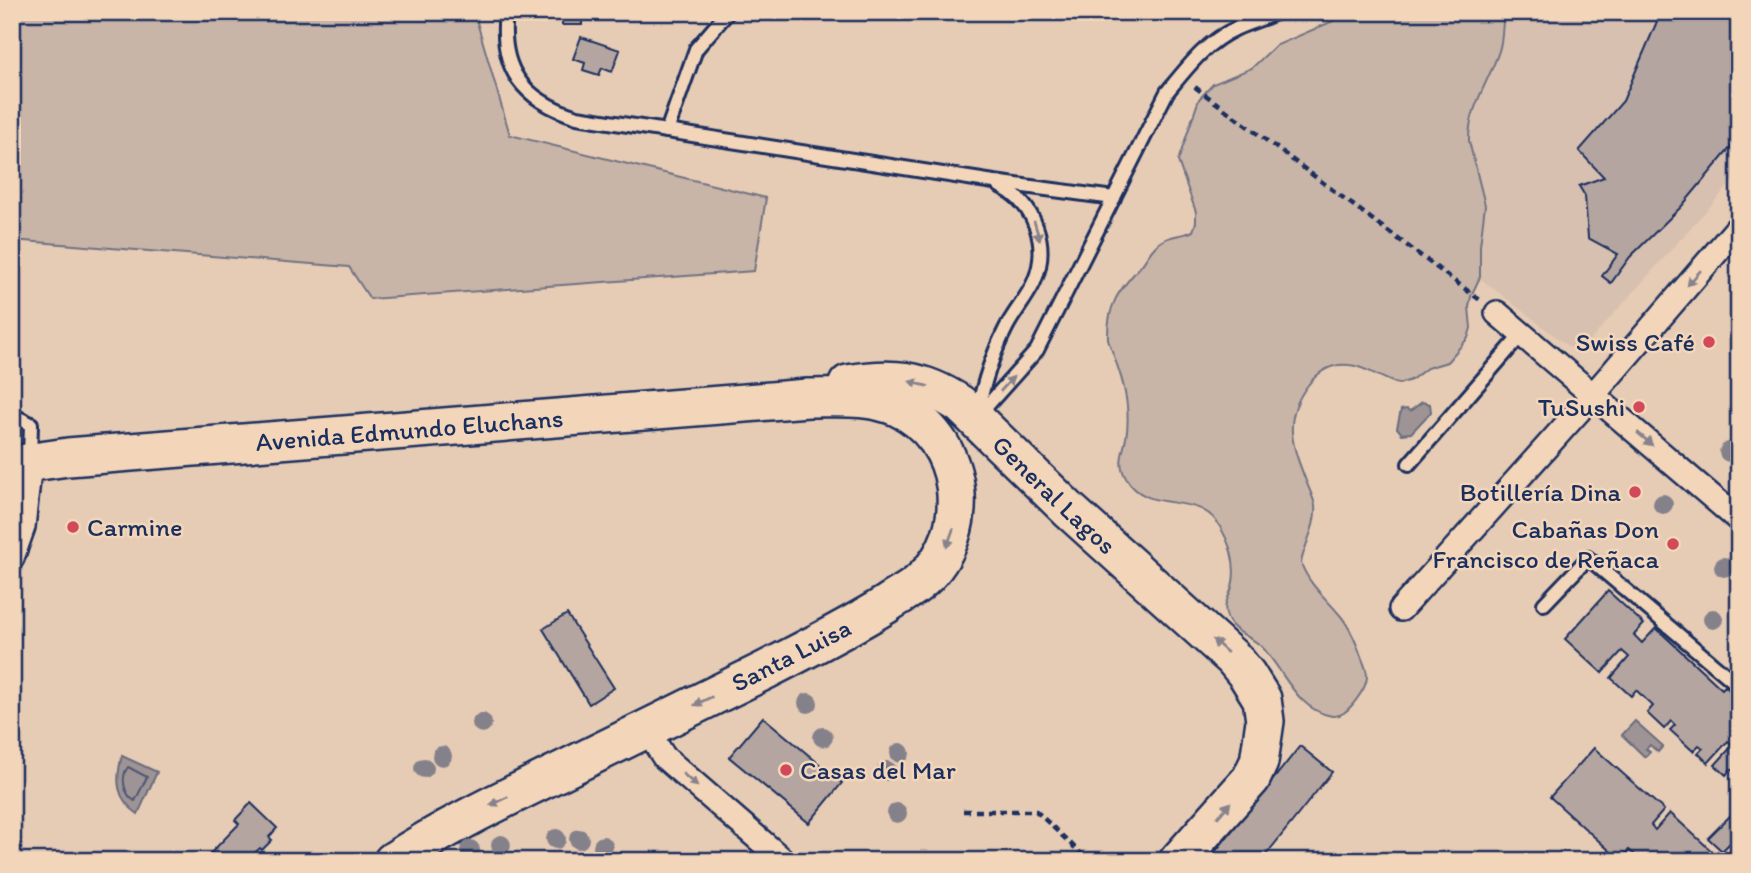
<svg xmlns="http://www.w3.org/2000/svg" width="1751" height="873" font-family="Itim,sans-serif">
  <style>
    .built { fill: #d7c0af }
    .green { fill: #c8b5a8; stroke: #727283; stroke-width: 2 }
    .water { fill: #9e9495; stroke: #6a6c7f; stroke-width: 2 }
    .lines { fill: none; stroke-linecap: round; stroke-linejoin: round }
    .shore { stroke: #4f5774; stroke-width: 2 }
    .building { fill: #b4a5a0; stroke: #1b2f5e; stroke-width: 2 }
    .service-casing { stroke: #1b2f5e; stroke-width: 18 }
    .minor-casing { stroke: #1b2f5e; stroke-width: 28 }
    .primary-casing { stroke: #1b2f5e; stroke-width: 42 }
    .path { stroke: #1b2f5e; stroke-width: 4.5; stroke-dasharray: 7 5; stroke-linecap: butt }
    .service { stroke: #f3d6ba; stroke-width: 12 }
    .minor { stroke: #f3d6ba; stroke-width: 23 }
    .primary { stroke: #f3d6ba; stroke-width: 37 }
    .tree { fill: #85818b }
    .oneway { fill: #87828c }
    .poi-dot { fill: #d1495b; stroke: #f3d6ba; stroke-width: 2.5 }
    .labels { text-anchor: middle; stroke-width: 5; stroke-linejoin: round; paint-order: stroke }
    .poi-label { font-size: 26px; fill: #1b2f5e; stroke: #f3d6ba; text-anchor: end }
    .street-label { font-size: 26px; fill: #1b2f5e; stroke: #f3d6ba }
  </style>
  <rect width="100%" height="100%" fill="#e6ccb5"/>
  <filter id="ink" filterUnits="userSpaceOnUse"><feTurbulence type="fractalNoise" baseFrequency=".0143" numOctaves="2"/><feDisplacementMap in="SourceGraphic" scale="14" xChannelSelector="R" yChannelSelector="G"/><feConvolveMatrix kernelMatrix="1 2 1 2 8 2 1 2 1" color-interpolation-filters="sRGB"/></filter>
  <g filter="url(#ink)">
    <path class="built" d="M 1487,12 L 1739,12 L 1739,174 L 1578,354 L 1362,187 Z"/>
    <g class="green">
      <path d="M 12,12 L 474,12 L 510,135 L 766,198 L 754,271 L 370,299 L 349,267 L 12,240 Z"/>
      <path d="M 1354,12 L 1504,12 C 1502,25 1503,39 1499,51 C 1489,81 1468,109 1469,141 L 1485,205 L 1480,246 L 1480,277 L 1471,296 L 1469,307 L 1471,328 L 1468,338 L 1447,362 L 1427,368 L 1411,380 L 1399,384 C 1382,380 1366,366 1349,365 C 1332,363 1318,372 1308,385 C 1282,419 1292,445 1306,481 C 1309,489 1314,498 1315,506 C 1317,525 1304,545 1301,563 C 1309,585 1325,597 1339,614 C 1349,625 1356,642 1361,656 C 1363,662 1367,669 1367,676 C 1367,686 1359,696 1353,704 C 1347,711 1341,717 1332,716 C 1296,710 1284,670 1262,647 C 1252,636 1232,633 1227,617 C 1222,605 1229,598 1232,587 C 1238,564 1229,540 1217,522 C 1194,491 1147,515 1126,478 C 1117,463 1123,454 1126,438 C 1128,428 1128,417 1127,406 C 1125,384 1116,362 1108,340 C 1107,305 1118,291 1140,267 C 1148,258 1151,247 1162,241 C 1171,235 1183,236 1193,231 L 1196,222 L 1196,212 L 1178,161 L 1199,99 L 1213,84 L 1252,68 L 1275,46 Z"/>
    </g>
    <g class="water">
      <path d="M 1422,402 L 1430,404 L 1431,412 L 1411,433 L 1402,434 L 1397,428 L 1401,410 L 1407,409 L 1410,411 Z"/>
      <path d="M 1635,721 L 1663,746 L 1658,752 L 1650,745 L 1646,749 L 1650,752 L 1645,757 L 1622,735 Z"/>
      <path d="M 122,756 L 157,772 L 138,814 C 116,799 115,780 122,756 Z"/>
    </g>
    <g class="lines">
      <path class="shore" d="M 128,767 L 147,777 L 135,801 C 124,795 120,777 128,767 Z"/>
    </g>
    <g class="building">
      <path d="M 552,12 L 592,12 L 592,18 L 582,18 L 582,25 L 562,25 L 562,17 L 552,17 Z"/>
      <path d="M 1661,12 L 1739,12 L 1739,127 L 1732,146 L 1681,207 L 1630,257 L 1611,283 L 1602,276 L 1618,254 L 1588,238 L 1585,196 L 1579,186 L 1604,177 L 1579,151 L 1623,101 Z"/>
      <path d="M 581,37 L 620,50 L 612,72 L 602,68 L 599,75 L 583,70 L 585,63 L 573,59 Z"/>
      <path d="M 1608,591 L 1644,624 L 1634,635 L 1642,643 L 1656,628 L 1722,689 L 1725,686 L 1738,698 L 1733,703 L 1739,708 L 1739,776 L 1731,769 L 1726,775 L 1715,765 L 1733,745 L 1728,741 L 1708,763 L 1698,753 L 1703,748 L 1699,745 L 1693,751 L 1670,730 L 1675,725 L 1671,721 L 1664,729 L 1647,713 L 1653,706 L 1636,690 L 1631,696 L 1611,678 L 1629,657 L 1622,651 L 1602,673 L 1565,639 Z"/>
      <path d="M 567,614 L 614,688 L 589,704 L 543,629 Z"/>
      <path d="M 763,717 L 842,783 L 809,823 L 729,757 Z"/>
      <path d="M 1300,746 L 1332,772 L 1261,861 L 1208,861 Z"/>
      <path d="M 1594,748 L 1664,810 L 1651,825 L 1655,830 L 1670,813 L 1715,854 L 1708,861 L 1629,861 L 1635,855 L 1629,850 L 1620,860 L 1550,797 Z"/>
      <path d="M 251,803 L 277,828 L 269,837 L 272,840 L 262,850 L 260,848 L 251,856 L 256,861 L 203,861 L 239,824 L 235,820 Z"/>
      <path d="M 1737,809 L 1739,811 L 1739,834 L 1722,851 L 1708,838 Z"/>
    </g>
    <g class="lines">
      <g class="service-casing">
        <g id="service">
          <path d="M 506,12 C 499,70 523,100 577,117 L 994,182 L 1114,198"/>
          <path d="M 667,131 L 696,49 L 728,12"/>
          <path d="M 977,414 C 983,385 992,355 1006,328 C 1014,312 1027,298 1034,282 C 1050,245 1035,204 1000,186"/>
          <path d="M 12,415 L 31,424 L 30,458"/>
          <path d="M 977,417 L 1037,350 L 1167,92 C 1187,68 1206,42 1235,29 C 1249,22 1264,19 1277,12"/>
          <path d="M 1409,464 L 1522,334"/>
          <path d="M 1544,604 L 1588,558 L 1739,686"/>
        </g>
      </g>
      <g class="minor-casing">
        <g id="minor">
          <path d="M 1497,313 L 1739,520"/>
          <path d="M 12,558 L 23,527 L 30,462"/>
          <path d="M 1401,609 L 1594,394 L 1739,226"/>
          <path d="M 646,729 L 664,757 L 784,861"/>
        </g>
      </g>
      <g class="primary-casing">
        <g id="primary">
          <path id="s1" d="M 848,384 C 892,376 922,379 960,404 L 1070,511 L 1234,659 L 1247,675 L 1262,699 L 1265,721 L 1259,762 L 1251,779 L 1178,861"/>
          <path id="s2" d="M 12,465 L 68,457 L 808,398 C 838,398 869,395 897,407 C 965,438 976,531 922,580 C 912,590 898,596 887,604 C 848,628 807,649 766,670 C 698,703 630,737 561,771 C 504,799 447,826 393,861"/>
        </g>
      </g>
      <g class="path">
        <path d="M 1195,87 L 1480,300"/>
        <path d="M 963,811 L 1036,811 L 1089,861"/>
        <path d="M 1734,861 L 1739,856"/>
      </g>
      <use href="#service" class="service"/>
      <use href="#minor" class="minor"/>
      <use href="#primary" class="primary"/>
    </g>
    <g class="tree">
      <circle cx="1729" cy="452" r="10"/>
      <circle cx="1663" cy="504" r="10"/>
      <circle cx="1724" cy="567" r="10"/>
      <circle cx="1713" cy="619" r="10"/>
      <circle cx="808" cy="703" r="10"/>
      <circle cx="482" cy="723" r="10"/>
      <circle cx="823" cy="737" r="10"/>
      <circle cx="900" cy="753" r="10"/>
      <circle cx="442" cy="756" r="10"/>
      <circle cx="424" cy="768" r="10"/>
      <circle cx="887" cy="771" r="10"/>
      <circle cx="897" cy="813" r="10"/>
      <circle cx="556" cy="839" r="10"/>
      <circle cx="579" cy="839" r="10"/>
      <circle cx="501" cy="845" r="10"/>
      <circle cx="603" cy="846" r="10"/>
      <circle cx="470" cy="850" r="10"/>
    </g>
    <defs><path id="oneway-solid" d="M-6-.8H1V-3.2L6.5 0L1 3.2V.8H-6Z" transform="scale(1.75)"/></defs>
    <g class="oneway">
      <use href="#oneway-solid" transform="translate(1037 231) rotate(73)"/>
      <use href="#oneway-solid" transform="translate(1694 278) rotate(131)"/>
      <use href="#oneway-solid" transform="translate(919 384) rotate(-165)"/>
      <use href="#oneway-solid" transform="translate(1007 384) rotate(-48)"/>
      <use href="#oneway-solid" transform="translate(1645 439) rotate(41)"/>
      <use href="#oneway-solid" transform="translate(950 538) rotate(110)"/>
      <use href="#oneway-solid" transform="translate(1220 646) rotate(-138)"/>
      <use href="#oneway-solid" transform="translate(703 701) rotate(154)"/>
      <use href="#oneway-solid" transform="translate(690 780) rotate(41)"/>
      <use href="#oneway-solid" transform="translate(499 801) rotate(154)"/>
      <use href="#oneway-solid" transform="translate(1224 810) rotate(-49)"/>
    </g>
  </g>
  <g class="poi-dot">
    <circle cx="1709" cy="342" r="7"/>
    <circle cx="1639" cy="407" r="7"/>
    <circle cx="1635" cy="492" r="7"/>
    <circle cx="73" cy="527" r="7"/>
    <circle cx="1673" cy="544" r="7"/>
    <circle cx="786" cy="770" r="7"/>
  </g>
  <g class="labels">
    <g class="poi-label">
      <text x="1695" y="351">Swiss Café</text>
      <text x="1625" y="416">TuSushi</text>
      <text x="1621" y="501">Botillería Dina</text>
      <text x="87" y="536" text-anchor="start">Carmine</text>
      <text x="1659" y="538">Cabañas Don<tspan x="1659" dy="30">Francisco de Reñaca</tspan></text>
      <text x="800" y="779" text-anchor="start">Casas del Mar</text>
    </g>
    <g class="street-label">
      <text dy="9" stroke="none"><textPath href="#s2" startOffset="399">Avenida Edmundo Eluchans</textPath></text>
      <text dy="9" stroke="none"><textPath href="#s1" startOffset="248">General Lagos</textPath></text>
      <text transform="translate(791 655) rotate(-27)" y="9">Santa Luisa</text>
    </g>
  </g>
  <rect width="1751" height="873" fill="none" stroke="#f3d6ba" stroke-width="42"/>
  <rect x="21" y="21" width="1709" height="831" fill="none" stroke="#1b2f5e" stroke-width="2.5" filter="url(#ink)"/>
</svg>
